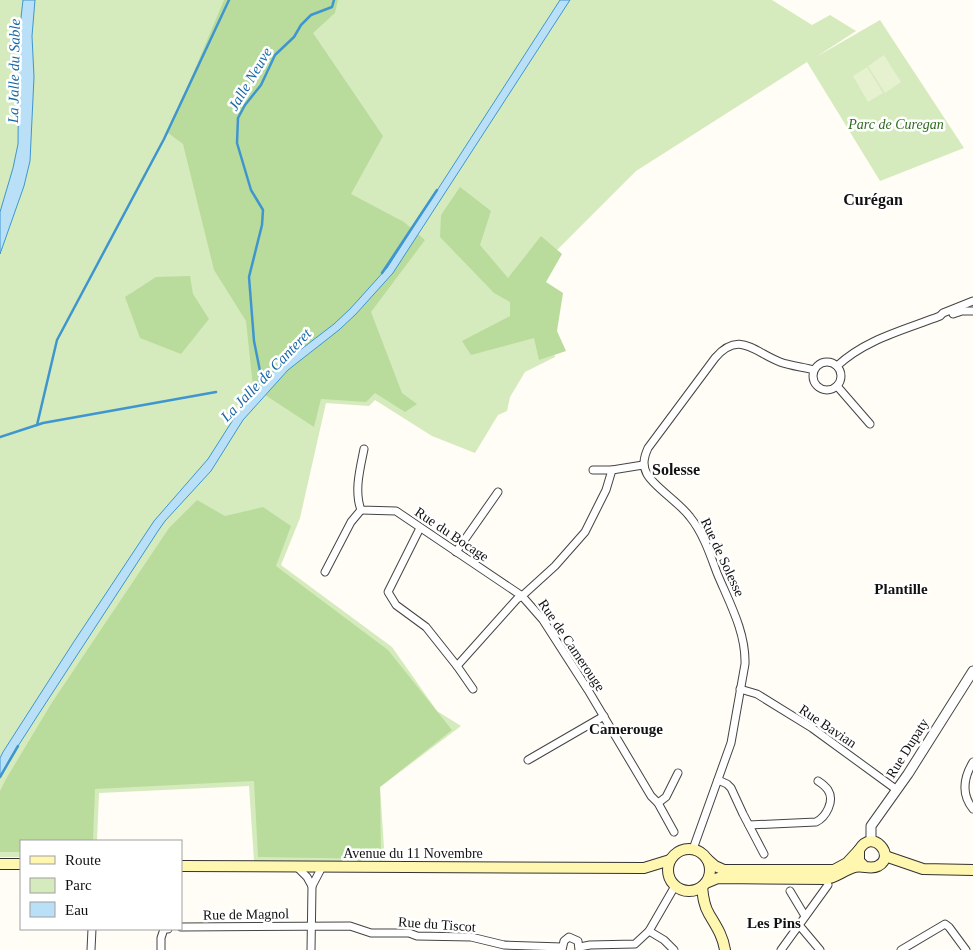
<svg xmlns="http://www.w3.org/2000/svg" width="973" height="950" font-family="'Times New Roman',serif">
  <style>
    .green { fill: #d5ebbd }
    .forest { fill: #b9dc9c }
    .pitch { fill: #e6f2cf }
    .water { fill: #b9e0f7; stroke: #3f96cf }
    .lines { fill: none; stroke-linecap: round; stroke-linejoin: round }
    .stream { stroke: #3f96cf; stroke-width: 2.5 }
    .minor-casing { stroke: #444; stroke-width: 9 }
    .tertiary-casing { stroke: #444; stroke-width: 11 }
    .secondary-casing { stroke: #333; stroke-width: 12 }
    .minor { stroke: #fff; stroke-width: 7 }
    .tertiary { stroke: #fff; stroke-width: 9 }
    .secondary { stroke: #fff6b0; stroke-width: 10 }
    .labels { text-anchor: middle; stroke-width: 5; stroke-linejoin: round; paint-order: stroke }
    .park-label { font-size: 14px; font-style: italic; fill: #2f6b1f; stroke: #fff }
    .street-label { font-size: 14px; fill: #111; stroke: #fff }
    .water-label { font-size: 15px; font-style: italic; fill: #1768a6; stroke: #fff }
    .neighbourhood-label { font-size: 15px; font-weight: bold; fill: #111; stroke: #fff }
    .quarter-label { font-size: 16px; font-weight: bold; fill: #111; stroke: #fff }
  </style>
  <rect width="100%" height="100%" fill="#fffdf5"/>
  <path class="green" d="M 0,0 L 772,0 L 812,25 L 830,15 L 856,31 L 816,57 L 880,20 L 964,148 L 880,181 L 807,62 L 636,171 L 537,270 L 555,357 L 525,372 L 510,397 L 507,411 L 498,415 L 475,453 L 432,436 L 375,400 L 369,406 L 326,403 L 300,518 L 281,565 L 392,647 L 437,711 L 461,726 L 380,787 L 385,863 L 254,861 L 249,786 L 99,793 L 97,841 L 21,841 L 21,857 L 0,857 Z"/>
  <g class="forest">
    <path d="M 224,0 L 338,0 L 335,13 L 313,33 L 383,136 L 351,194 L 404,222 L 425,240 L 371,312 L 402,393 L 417,404 L 405,412 L 375,393 L 366,402 L 321,399 L 314,427 L 253,387 L 246,321 L 214,270 L 183,144 L 168,133 Z"/>
    <path d="M 460,187 L 491,211 L 480,245 L 508,278 L 541,236 L 562,254 L 546,282 L 563,293 L 557,331 L 566,351 L 539,360 L 534,338 L 471,355 L 462,341 L 510,316 L 510,302 L 494,293 L 440,237 L 441,215 Z"/>
    <path d="M 190,276 L 193,294 L 209,319 L 181,354 L 140,338 L 125,297 L 156,277 Z"/>
    <path d="M 197,500 L 225,516 L 263,507 L 291,526 L 276,566 L 388,650 L 452,730 L 380,787 L 381,859 L 258,857 L 254,781 L 95,789 L 93,841 L 21,841 L 21,852 L 0,852 L 0,791 L 6,779 L 51,704 L 169,528 Z"/>
  </g>
  <g class="pitch">
    <path d="M 884,55 L 901,82 L 885,93 L 868,66 Z"/>
    <path d="M 867,67 L 883,93 L 868,102 L 853,76 Z"/>
  </g>
  <g class="water">
    <path d="M 23,0 L 35,0 L 32,36 L 34,77 L 30,161 L 24,186 L 0,254 L 0,212 L 13,168 L 18,144 L 19,35 Z"/>
    <path d="M 560,0 L 570,0 L 393,273 L 356,314 L 339,330 L 288,370 L 243,420 L 211,471 L 165,521 L 158,531 L 38,715 L 11,757 L 0,778 L 0,758 L 3,752 L 73,643 L 154,521 L 208,459 L 236,415 L 278,367 L 334,324 L 350,309 L 387,268 Z"/>
  </g>
  <g class="lines">
    <g class="stream">
      <path d="M 382,273 L 437,190"/>
      <path d="M 258,391 L 260,371 L 254,341 L 249,277 L 262,225 L 263,210 L 251,190 L 237,143 L 238,118 L 245,105 L 261,85 L 275,55 L 294,37 L 301,25 L 311,15 L 332,7 L 334,0"/>
      <path d="M 37,425 L 57,340 L 164,139 L 229,0"/>
      <path d="M 0,437 L 43,423 L 216,392"/>
      <path d="M 0,777 L 18,746"/>
    </g>
    <g class="minor-casing">
      <g id="minor">
        <path d="M 953,314 L 962,311 L 973,311"/>
        <circle cx="827" cy="376" r="14"/>
        <path d="M 837,366 C 866,339 904,330 940,316 L 943,313 L 973,301"/>
        <path d="M 837,386 L 870,424"/>
        <path d="M 364,449 C 360,469 354,491 361,510 L 396,511 L 522,596 L 517,599 L 457,666"/>
        <path d="M 593,470 L 612,470 L 643,465"/>
        <path d="M 612,470 L 606,490 L 585,532 L 555,566 L 522,596 L 543,620 L 588,690 L 651,796 L 658,803 L 674,832"/>
        <path d="M 420,528 L 388,592 L 396,605 L 426,627 L 457,666 L 473,689"/>
        <path d="M 456,552 L 498,492"/>
        <path d="M 325,572 L 351,522 L 361,510"/>
        <path d="M 740,689 L 757,694 L 812,728 L 897,790"/>
        <path d="M 528,760 L 604,716"/>
        <path d="M 973,762 C 964,777 961,794 973,809"/>
        <path d="M 718,780 L 727,784 L 731,788 L 743,814 L 764,854"/>
        <path d="M 658,803 L 666,797 L 678,773"/>
        <path d="M 749,825 L 816,822 C 826,817 835,801 828,790 C 826,787 821,783 818,781"/>
        <path d="M 693,849 L 731,743 L 745,664 C 746,632 729,602 717,573 C 710,554 703,533 690,517 C 679,502 654,487 647,474 C 642,465 644,457 648,448 L 715,358 C 739,330 754,352 780,362 C 791,366 803,367 814,370"/>
        <path d="M 296,866 L 307,877 L 312,886 L 311,950"/>
        <path d="M 312,886 L 322,867"/>
        <path d="M 790,891 L 805,916"/>
        <path d="M 799,925 L 820,950"/>
        <path d="M 181,927 L 350,926 L 371,933 L 409,933 L 417,936 L 471,937 L 504,945 L 562,947"/>
        <path d="M 649,931 L 664,940 L 674,950"/>
        <path d="M 580,947 L 590,945 L 635,944 L 649,931 L 675,886"/>
        <path d="M 91,950 L 92,929"/>
        <path d="M 161,950 L 161,938 L 164,929 L 168,929"/>
        <path d="M 562,950 L 564,941 L 569,937 L 578,941 L 579,950"/>
        <path d="M 781,950 L 828,885"/>
        <path d="M 901,950 L 945,924 L 949,927 L 966,950"/>
      </g>
    </g>
    <g class="tertiary-casing">
      <path id="tertiary" d="M 871,841 L 871,826 L 908,774 L 973,671"/>
    </g>
    <g class="secondary-casing">
      <g id="secondary">
        <circle cx="689" cy="870" r="21"/>
        <path d="M 885,856 L 923,869 L 973,870"/>
        <path d="M 707,859 L 715,866 L 724,870 L 834,870 L 847,863 L 859,850"/>
        <path d="M 0,864 L 21,864"/>
        <path d="M 181,866 L 644,868 L 670,860"/>
        <path d="M 706,883 L 718,878 L 826,879 C 837,877 844,870 855,867 C 863,865 871,870 878,866 C 897,856 872,827 859,850 L 859,861 L 865,867"/>
        <path d="M 702,887 C 703,897 704,906 709,914 C 716,926 723,936 725,950"/>
      </g>
    </g>
    <use href="#minor" class="minor"/>
    <use href="#tertiary" class="tertiary"/>
    <use href="#secondary" class="secondary"/>
  </g>
  <g class="labels">
    <g class="park-label">
      <text x="896" y="129">Parc de Curegan</text>
    </g>
    <g class="street-label">
      <text transform="translate(452 534) rotate(34)" y="5">Rue du Bocage</text>
      <text transform="translate(723 557) rotate(65)" y="5">Rue de Solesse</text>
      <text transform="translate(572 645) rotate(56)" y="5">Rue de Camerouge</text>
      <text transform="translate(828 726) rotate(34)" y="5">Rue Bavian</text>
      <text transform="translate(907 748) rotate(-58)" y="5">Rue Dupaty</text>
      <text x="413" y="858">Avenue du 11 Novembre</text>
      <text transform="translate(246 914) rotate(-1)" y="5">Rue de Magnol</text>
      <text transform="translate(437 924) rotate(4)" y="5">Rue du Tiscot</text>
    </g>
    <g class="water-label">
      <text transform="translate(14 71) rotate(-89)" y="5">La Jalle du Sable</text>
      <text transform="translate(250 79) rotate(-59)" y="5">Jalle Neuve</text>
      <text transform="translate(266 375) rotate(-46)" y="5">La Jalle de Canteret</text>
    </g>
    <g class="neighbourhood-label">
      <text x="901" y="594">Plantille</text>
      <text x="626" y="734">Camerouge</text>
      <text x="774" y="928">Les Pins</text>
    </g>
    <g class="quarter-label">
      <text x="873" y="205">Curégan</text>
      <text x="676" y="475">Solesse</text>
    </g>
  </g>
  <rect x="20" y="840" width="162" height="90" fill="#ffffff" stroke="#a0a0a0"/>
  <rect x="30" y="856" width="25" height="8" fill="#fff6b0" stroke="#a0a0a0"/>
  <text x="65" y="865" font-size="15" fill="#111111">Route</text>
  <rect x="30" y="878" width="25" height="15" fill="#d5ebbd" stroke="#a0a0a0"/>
  <text x="65" y="890" font-size="15" fill="#111111">Parc</text>
  <rect x="30" y="902" width="25" height="15" fill="#b9e0f7" stroke="#a0a0a0"/>
  <text x="65" y="915" font-size="15" fill="#111111">Eau</text>
</svg>
